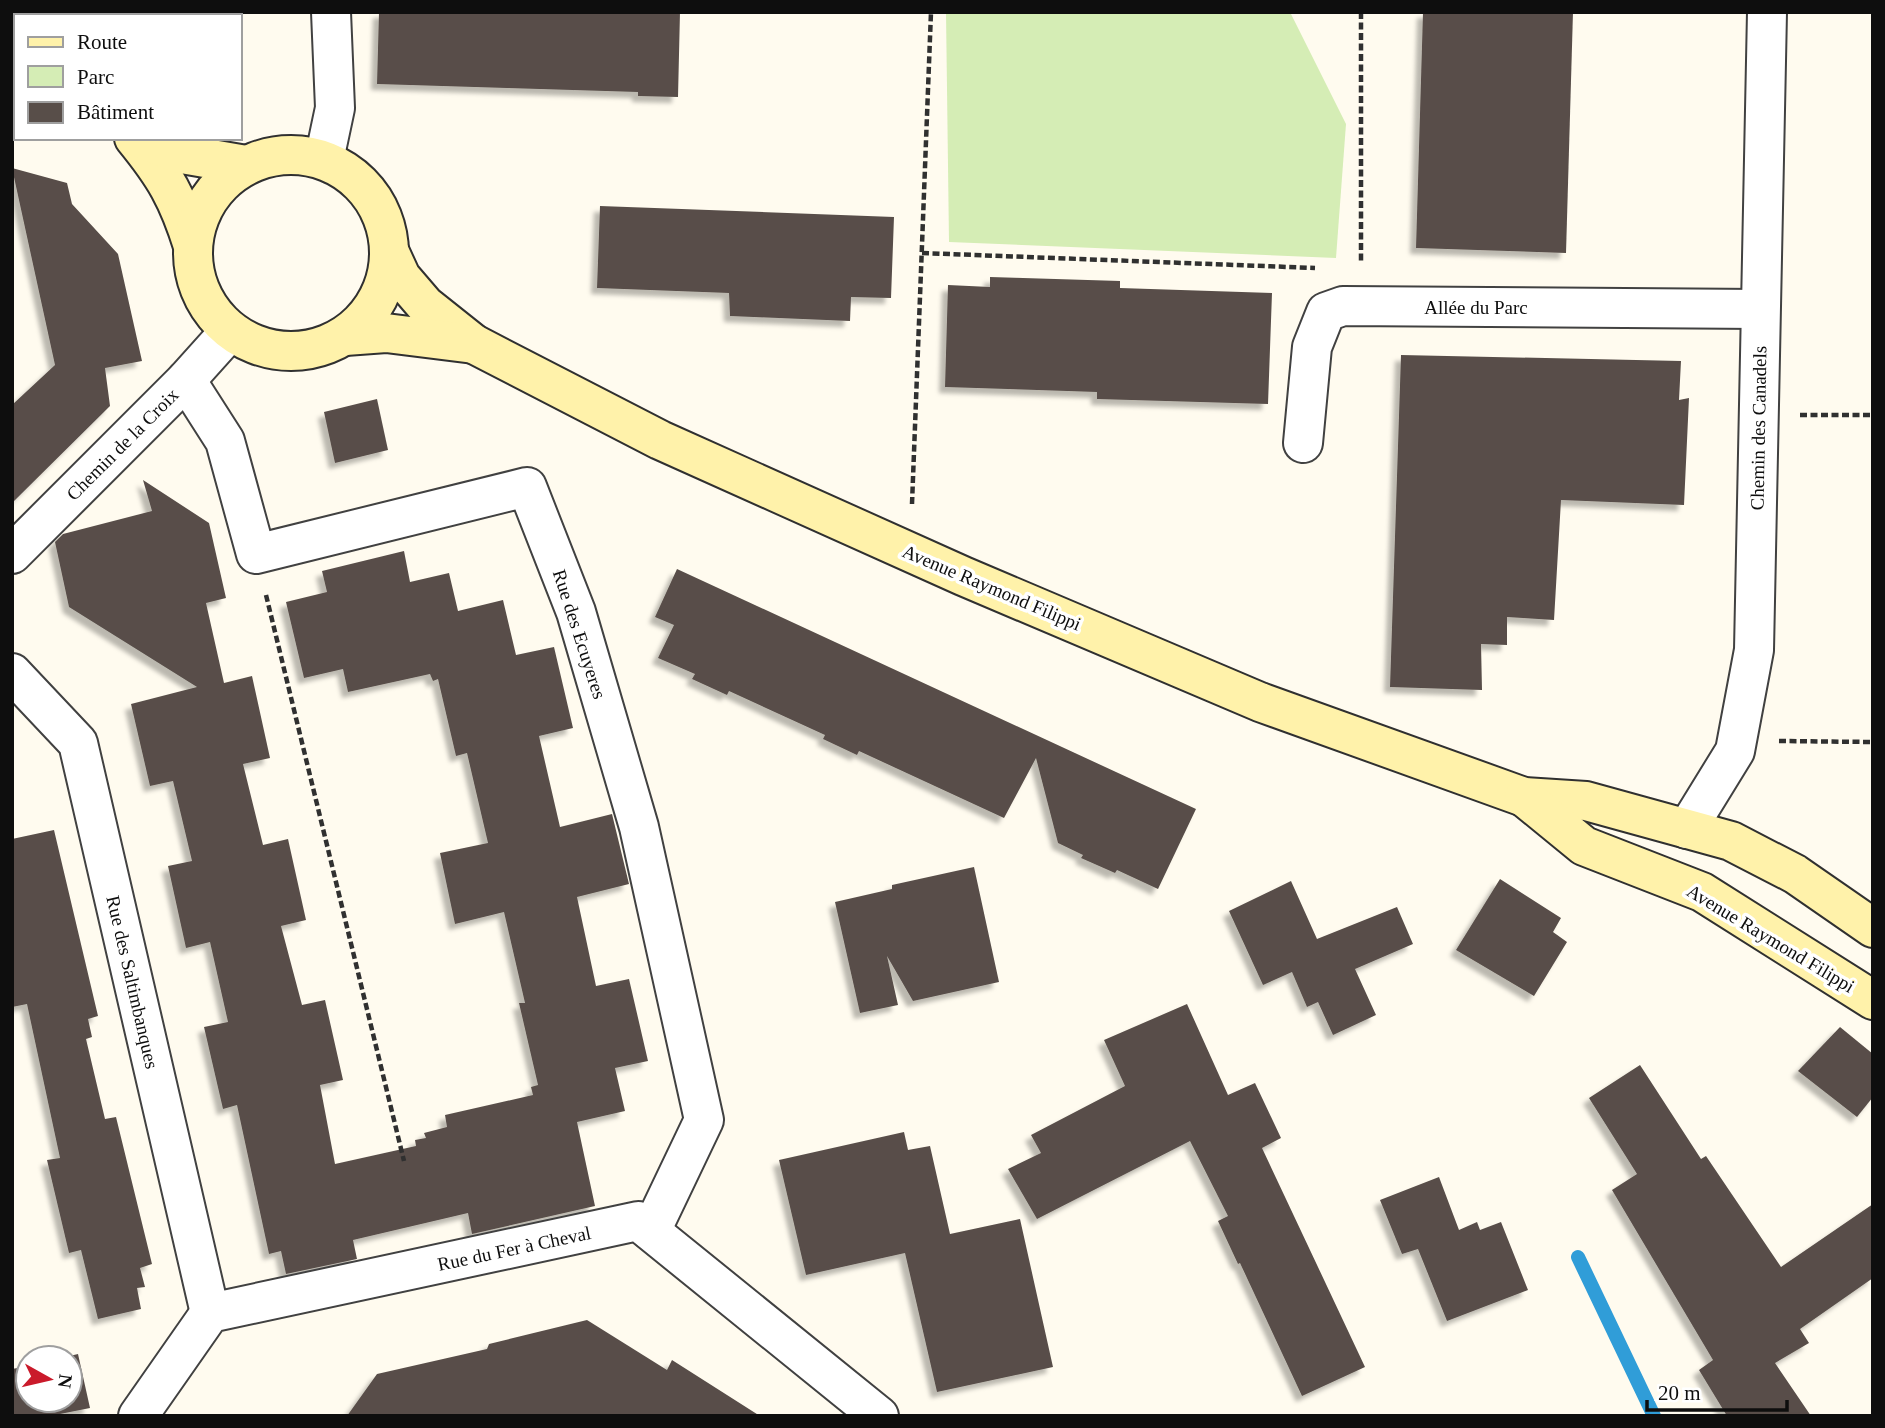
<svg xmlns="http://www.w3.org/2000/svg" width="1885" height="1428" font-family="'Times New Roman',serif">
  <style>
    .green { fill: #d5edb5 }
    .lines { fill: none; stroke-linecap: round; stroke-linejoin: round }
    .stream { stroke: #309dd8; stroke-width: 14 }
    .building { fill: #584e49; filter: url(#shadow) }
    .minor-casing { stroke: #414141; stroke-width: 42 }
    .secondary-casing { stroke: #303030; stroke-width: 42 }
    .path { stroke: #303030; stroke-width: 4.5; stroke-dasharray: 7 3.5; stroke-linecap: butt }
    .minor { stroke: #fff; stroke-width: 38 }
    .secondary { stroke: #fff2aa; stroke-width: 38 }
    .labels { text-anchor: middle; stroke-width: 7; stroke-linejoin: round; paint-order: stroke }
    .street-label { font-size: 19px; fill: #0e0e0e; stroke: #fff }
  </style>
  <defs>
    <filter id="shadow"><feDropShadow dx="-6" dy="6" stdDeviation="2" flood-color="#0004"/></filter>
  </defs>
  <rect width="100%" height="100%" fill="#fffbef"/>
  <path class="green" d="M 946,12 L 1290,12 L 1346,124 L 1336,258 L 949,242 Z"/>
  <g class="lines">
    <path class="stream" d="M 1578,1257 L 1654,1416"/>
  </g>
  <g class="building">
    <path d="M 379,12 L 680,12 L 678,97 L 638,96 L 638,92 L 377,84 Z"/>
    <path d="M 1423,12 L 1573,12 L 1566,253 L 1416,248 Z"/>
    <path d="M 12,168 L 67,183 L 72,204 L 118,254 L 142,361 L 105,368 L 110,406 L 12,503 L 12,405 L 55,365 Z"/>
    <path d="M 600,206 L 894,217 L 891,298 L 851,297 L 850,321 L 730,316 L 729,293 L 597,288 Z"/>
    <path d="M 990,277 L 1120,281 L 1120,288 L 1272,293 L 1268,404 L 1097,399 L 1097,392 L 945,387 L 948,285 L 990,287 Z"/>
    <path d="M 1401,355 L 1681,361 L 1679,400 L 1689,398 L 1684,505 L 1561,500 L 1554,620 L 1507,617 L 1507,645 L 1481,644 L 1482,690 L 1390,687 Z"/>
    <path d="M 377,399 L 388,450 L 335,463 L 324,412 Z"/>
    <path d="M 143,480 L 209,523 L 226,598 L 206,603 L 224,683 L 252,676 L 270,758 L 243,764 L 263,845 L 288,839 L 306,920 L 281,926 L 302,1005 L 325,1000 L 343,1080 L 320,1085 L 335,1164 L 416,1146 L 415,1140 L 426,1138 L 424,1133 L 447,1127 L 445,1115 L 533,1095 L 531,1087 L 538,1085 L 519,1003 L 525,1003 L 504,912 L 455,924 L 440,853 L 488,843 L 467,753 L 456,756 L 438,679 L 433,681 L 430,674 L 348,692 L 343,669 L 304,678 L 286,602 L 327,592 L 322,571 L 404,551 L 410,582 L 449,573 L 458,611 L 503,600 L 516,655 L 554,647 L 573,728 L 539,736 L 560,827 L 612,814 L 629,884 L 577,897 L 596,986 L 629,979 L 648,1061 L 615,1068 L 625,1111 L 577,1122 L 595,1206 L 472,1234 L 468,1213 L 353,1240 L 357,1259 L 286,1274 L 281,1251 L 269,1254 L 237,1105 L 223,1109 L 204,1027 L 228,1022 L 210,942 L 186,948 L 168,866 L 192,861 L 173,781 L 150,786 L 131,704 L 197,687 L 69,607 L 55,542 L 63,534 L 152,511 Z"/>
    <path d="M 677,569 L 1196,809 L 1158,889 L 1117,870 L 1115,873 L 1081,858 L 1083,855 L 1058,843 L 1036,758 L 1004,818 L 859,751 L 857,755 L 823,739 L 825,735 L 729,691 L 727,695 L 692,679 L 695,674 L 658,658 L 674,625 L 655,617 Z"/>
    <path d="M 54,830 L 98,1016 L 88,1019 L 92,1037 L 86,1039 L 105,1119 L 116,1117 L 152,1264 L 140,1268 L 145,1287 L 137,1288 L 141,1309 L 98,1319 L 81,1250 L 69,1253 L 47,1160 L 60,1158 L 27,1004 L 12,1007 L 12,839 Z"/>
    <path d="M 974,867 L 999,982 L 913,1001 L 887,956 L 898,1005 L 860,1013 L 835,902 L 892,889 L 892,885 Z"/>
    <path d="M 1500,879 L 1561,918 L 1553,932 L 1567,942 L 1534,996 L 1456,950 Z"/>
    <path d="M 1291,881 L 1317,939 L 1397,907 L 1413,944 L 1355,969 L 1376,1015 L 1333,1035 L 1318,1002 L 1307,1007 L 1292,972 L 1263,985 L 1229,911 Z"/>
    <path d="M 1187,1004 L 1228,1095 L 1255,1083 L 1281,1138 L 1262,1148 L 1365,1367 L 1302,1396 L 1240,1263 L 1238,1264 L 1218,1221 L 1228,1216 L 1190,1141 L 1037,1219 L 1008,1169 L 1041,1153 L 1031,1135 L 1125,1086 L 1104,1040 Z"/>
    <path d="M 1840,1027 L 1873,1054 L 1873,1097 L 1857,1117 L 1798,1071 Z"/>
    <path d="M 1640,1065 L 1701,1159 L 1706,1156 L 1781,1267 L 1873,1204 L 1873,1278 L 1800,1329 L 1809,1343 L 1775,1363 L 1811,1416 L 1727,1416 L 1699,1370 L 1713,1360 L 1612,1190 L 1637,1174 L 1589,1098 Z"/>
    <path d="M 904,1132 L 908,1150 L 930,1146 L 950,1234 L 1020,1219 L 1053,1367 L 937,1392 L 905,1253 L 806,1275 L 779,1160 Z"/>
    <path d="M 1439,1177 L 1459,1230 L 1477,1222 L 1480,1230 L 1501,1222 L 1528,1290 L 1447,1321 L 1418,1249 L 1402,1254 L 1380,1200 Z"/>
    <path d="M 587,1320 L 667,1370 L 672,1360 L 760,1416 L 347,1416 L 377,1374 L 487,1349 L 489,1344 Z"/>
    <path d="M 78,1354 L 90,1408 L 50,1416 L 12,1416 L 12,1369 L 28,1366 L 28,1400 L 70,1400 L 70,1358 L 61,1358 Z"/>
  </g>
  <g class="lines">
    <g class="minor-casing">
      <g id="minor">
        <path d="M 324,160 L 335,108 L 331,12"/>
        <path d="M 186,380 L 225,441 L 256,554 L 527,487 L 576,612 L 639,827 L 704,1120 L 651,1231"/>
        <path d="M 1303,443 L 1312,347 L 1326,312 L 1343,306 L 1760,309"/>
        <path d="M 12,554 L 186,380 L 230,331"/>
        <path d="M 12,673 L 78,743 L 210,1313"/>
        <path d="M 1687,829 L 1735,751 L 1754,650 L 1767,12"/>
        <path d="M 138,1416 L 210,1313 L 638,1221 L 879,1416"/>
      </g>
    </g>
    <g class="secondary-casing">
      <g id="secondary">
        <path d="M 12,59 L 16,62"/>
        <path d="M 134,138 C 165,176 178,198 193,246"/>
        <path d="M 139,138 L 176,153 L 246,165"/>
        <circle cx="291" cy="253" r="98"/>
        <path d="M 390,253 L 401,277 L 425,305 L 474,344 L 660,440 L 963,576 L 1260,702 L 1524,797 L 1586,801 L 1731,841 L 1795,874 L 1873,928"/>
        <path d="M 345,336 L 386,333 L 474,344"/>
        <path d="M 1524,797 L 1584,846 L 1702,892 L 1873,1000"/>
      </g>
    </g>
    <g class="path">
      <path d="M 53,12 L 59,16"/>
      <path d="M 1361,12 L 1361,263"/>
      <path d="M 922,253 L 1315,268"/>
      <path d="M 1800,415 L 1873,415"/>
      <path d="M 912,504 L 931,12"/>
      <path d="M 266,595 L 404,1161"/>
      <path d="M 1779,741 L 1873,742"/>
    </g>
    <use href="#minor" class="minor"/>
    <use href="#secondary" class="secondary"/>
  </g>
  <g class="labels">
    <g class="street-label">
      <text x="1476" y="314">Allée du Parc</text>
      <text transform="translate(1758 428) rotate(-89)" y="7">Chemin des Canadels</text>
      <text transform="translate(122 444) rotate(-45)" y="7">Chemin de la Croix</text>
      <text transform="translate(992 587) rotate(23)" y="7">Avenue Raymond Filippi</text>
      <text transform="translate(580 634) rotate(72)" y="7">Rue des Ecuyeres</text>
      <text transform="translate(1771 938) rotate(31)" y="7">Avenue Raymond Filippi</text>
      <text transform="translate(133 982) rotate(77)" y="7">Rue des Saltimbanques</text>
      <text transform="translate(514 1248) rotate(-12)" y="7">Rue du Fer à Cheval</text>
    </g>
  </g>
  <rect width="1885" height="1428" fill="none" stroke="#0e0e0e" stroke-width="28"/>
  <rect x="14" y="14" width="228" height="126" fill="#ffffff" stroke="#9f9f9f" stroke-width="2"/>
  <rect x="28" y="37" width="35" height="10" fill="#fff2aa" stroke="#9f9f9f" stroke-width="2"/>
  <text x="77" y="49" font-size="21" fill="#0e0e0e">Route</text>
  <rect x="28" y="66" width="35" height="21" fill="#d5edb5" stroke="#9f9f9f" stroke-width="2"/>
  <text x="77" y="84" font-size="21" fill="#0e0e0e">Parc</text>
  <rect x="28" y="102" width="35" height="21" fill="#584e49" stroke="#9f9f9f" stroke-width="2"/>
  <text x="77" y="119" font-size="21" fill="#0e0e0e">Bâtiment</text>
  <g transform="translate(49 1379) rotate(98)"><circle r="33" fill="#ffffff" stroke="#9f9f9f" stroke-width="2"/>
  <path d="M0-5L12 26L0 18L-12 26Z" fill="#ca1a2b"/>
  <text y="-10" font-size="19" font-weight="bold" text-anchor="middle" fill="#0e0e0e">N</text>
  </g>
  <path d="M1647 1400v10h140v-10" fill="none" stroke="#0e0e0e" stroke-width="3.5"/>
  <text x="1658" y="1400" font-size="21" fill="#0e0e0e" stroke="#ffffff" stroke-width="5" paint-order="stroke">20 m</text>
</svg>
